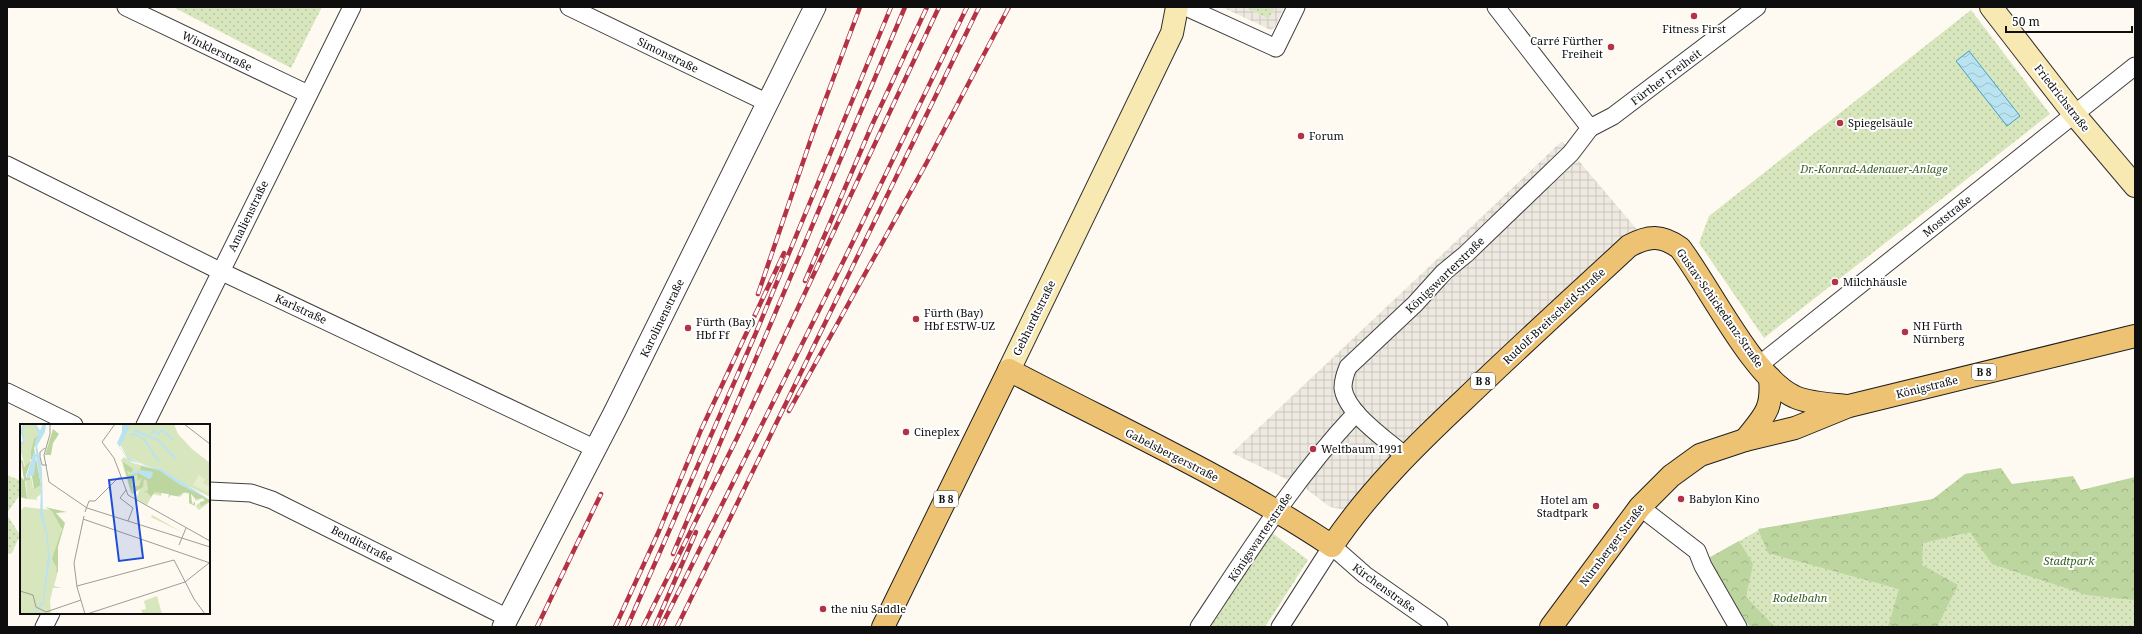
<svg xmlns="http://www.w3.org/2000/svg" width="2142" height="634" font-family="'Noto Serif',serif">
  <style>
    .grass { fill: url(#grass-dots) }
    .forest { fill: url(#forest-crowns) }
    .plaza { fill: url(#plaza-grid) }
    .water { fill: url(#water-waves); stroke: #479ec2 }
    .lines { fill: none; stroke-linecap: round; stroke-linejoin: round }
    .minor-casing { stroke: #414141; stroke-width: 19 }
    .tertiary-casing { stroke: #414141; stroke-width: 23 }
    .secondary-casing { stroke: #303030; stroke-width: 24 }
    .primary-casing { stroke: #1f1f1f; stroke-width: 24 }
    .minor { stroke: #fff; stroke-width: 17 }
    .tertiary { stroke: #fff; stroke-width: 21 }
    .secondary { stroke: #f8e9b2; stroke-width: 22 }
    .primary { stroke: #edc272; stroke-width: 22 }
    .rail-casing { stroke: #b33246; stroke-width: 4.5 }
    .rail { stroke: #fff; stroke-width: 3; stroke-dasharray: 9; stroke-linecap: butt }
    .poi-dot { fill: #b33246; stroke: #fff; stroke-width: 1.5 }
    .labels { text-anchor: middle; stroke-width: 4; stroke-linejoin: round; paint-order: stroke }
    .shield { fill: #fff; stroke: #565656; stroke-width: 1 }
    .shield-label { font-size: 10px; font-weight: bold; fill: #0e0e0e }
    .poi-label { font-size: 11px; fill: #0e0e0e; stroke: #fff; text-anchor: start }
    .street-label { font-size: 11px; fill: #0e0e0e; stroke: #fff }
    .park-label { font-size: 11px; font-style: italic; fill: #376124; stroke: #fff }
    .inset-river { fill: none; stroke: #bae3f1; stroke-width: 2 }
    .inset-road { fill: none; stroke: #9e9c96; stroke-width: 1 }
    .view { fill: #1d4ed8; fill-opacity: 0.15; stroke: #1d4ed8; stroke-width: 2 }
    .inset-edge { fill: none; stroke: #0e0e0e; stroke-width: 2 }
  </style>
  <defs>
    <pattern id="grass-dots" width="8" height="8" patternUnits="userSpaceOnUse"><rect width="8" height="8" fill="#d7e6bd"/><path d="M2 2h.1M6 6h.1" fill="none" stroke="#b7c4a1" stroke-width="1.8" stroke-linecap="round"/></pattern>
    <pattern id="forest-crowns" width="20" height="18" patternUnits="userSpaceOnUse"><rect width="20" height="18" fill="#bdd59e"/><path d="M2 6a3 3 0 1 1 6 0M12 15a3 3 0 1 1 6 0" fill="none" stroke="#a1b687"/></pattern>
    <pattern id="plaza-grid" width="8" height="8" patternUnits="userSpaceOnUse"><rect width="8" height="8" fill="#eee9e0"/><path d="M0 4h8M4 0v8" fill="none" stroke="#cbc7bf"/></pattern>
    <pattern id="water-waves" width="16" height="10" patternUnits="userSpaceOnUse"><rect width="16" height="10" fill="#bae3f1"/><path d="M0 5q4-4 8 0t8 0" fill="none" stroke="#9fc2cd"/></pattern>
  </defs>
  <rect width="100%" height="100%" fill="#fefaf1"/>
  <g class="grass">
    <path d="M 173,7 L 322,7 L 291,68 Z"/>
    <path d="M 1244,7 L 1275,7 L 1269,19 Z"/>
    <path d="M 1971,10 L 2050,114 L 1764,338 L 1699,243 L 1709,216 Z"/>
    <path d="M 7,475 L 21,481 L 21,493 L 7,513 Z"/>
    <path d="M 2135,487 L 2135,627 L 1750,627 L 1705,560 L 1759,530 Z"/>
    <path d="M 7,515 L 20,535 L 12,553 L 7,554 Z"/>
    <path d="M 1271,532 L 1308,560 L 1265,627 L 1208,627 Z"/>
  </g>
  <g class="forest">
    <path d="M 2001,468 L 2012,484 L 2073,476 L 2081,490 L 2135,477 L 2135,600 L 2087,595 L 1992,564 L 1970,532 L 1923,543 L 1922,565 L 1958,585 L 1937,627 L 1888,627 L 1899,589 L 1768,553 L 1758,529 L 1933,499 L 1965,474 Z"/>
    <path d="M 1739,541 L 1753,564 L 1746,597 L 1775,627 L 1750,627 L 1705,560 Z"/>
  </g>
  <g class="plaza">
    <path d="M 1222,7 L 1244,7 L 1269,19 L 1275,7 L 1284,7 L 1275,27 L 1271,30 Z"/>
    <path d="M 1562,141 L 1639,232 L 1349,508 L 1341,509 L 1330,507 L 1305,488 L 1232,453 Z"/>
  </g>
  <path class="water" d="M 1969,51 L 2020,116 L 2007,126 L 1956,61 Z"/>
  <g class="lines">
    <g class="minor-casing">
      <g id="minor">
        <path d="M 126,7 L 308,94"/>
        <path d="M 569,7 L 768,103"/>
        <path d="M 1186,7 L 1276,48 L 1296,7"/>
        <path d="M 1496,7 L 1590,128"/>
        <path d="M 1590,128 L 1613,116 L 1757,7"/>
        <path d="M 7,165 L 220,271 L 596,449"/>
        <path d="M 1759,365 L 2135,66"/>
        <path d="M 7,392 L 74,425"/>
        <path d="M 145,425 L 352,7"/>
        <path d="M 1405,456 C 1387,440 1346,413 1343,388 C 1343,381 1345,374 1348,367 L 1415,304 L 1444,272 L 1466,254 L 1571,153 L 1590,128"/>
        <path d="M 209,491 L 251,493 L 272,500 L 508,618"/>
        <path d="M 1640,507 L 1697,551 L 1703,566 L 1738,627"/>
        <path d="M 44,627 L 51,613"/>
        <path d="M 1199,627 C 1248,553 1295,478 1356,413"/>
        <path d="M 1280,627 L 1332,546 L 1365,575 L 1439,627"/>
      </g>
    </g>
    <g class="tertiary-casing">
      <path id="tertiary" d="M 503,627 L 615,411 L 815,7"/>
    </g>
    <g class="secondary-casing">
      <g id="secondary">
        <path d="M 1991,7 L 2074,114 L 2135,186"/>
        <path d="M 1009,370 L 1172,33 L 1177,7"/>
      </g>
    </g>
    <g class="primary-casing">
      <g id="primary">
        <path d="M 1745,440 C 1764,416 1773,410 1770,378"/>
        <path d="M 883,627 L 1009,370 C 1117,427 1230,478 1332,546 C 1369,491 1417,444 1465,399 C 1519,347 1574,297 1629,246 C 1649,235 1662,235 1680,248 C 1709,286 1754,379 1795,397 C 1812,404 1831,404 1849,406"/>
        <path d="M 1551,627 L 1640,507 L 1671,476 L 1700,455 L 1745,440 L 1795,428 L 1849,406 L 2135,336"/>
      </g>
    </g>
    <use href="#minor" class="minor"/>
    <use href="#tertiary" class="tertiary"/>
    <use href="#secondary" class="secondary"/>
    <use href="#primary" class="primary"/>
    <g class="rail-casing">
      <g id="rail">
        <path d="M 805,281 L 872,125 L 927,7"/>
        <path d="M 758,294 L 814,130 L 860,7"/>
        <path d="M 789,411 L 927,162 L 1009,7"/>
        <path d="M 673,554 L 905,7"/>
        <path d="M 655,626 L 696,532"/>
        <path d="M 537,627 L 601,494"/>
        <path d="M 615,627 L 659,531 L 701,430 L 784,253"/>
        <path d="M 627,627 L 755,335 L 891,7"/>
        <path d="M 643,627 L 737,438 L 939,7"/>
        <path d="M 661,627 L 844,260 L 967,7"/>
        <path d="M 677,627 L 979,7"/>
      </g>
    </g>
    <use href="#rail" class="rail"/>
  </g>
  <g class="poi-dot">
    <circle cx="1694" cy="16" r="4"/>
    <circle cx="1611" cy="47" r="4"/>
    <circle cx="1840" cy="123" r="4"/>
    <circle cx="1301" cy="136" r="4"/>
    <circle cx="1835" cy="282" r="4"/>
    <circle cx="916" cy="319" r="4"/>
    <circle cx="688" cy="328" r="4"/>
    <circle cx="1905" cy="332" r="4"/>
    <circle cx="906" cy="432" r="4"/>
    <circle cx="1313" cy="449" r="4"/>
    <circle cx="1681" cy="499" r="4"/>
    <circle cx="1596" cy="506" r="4"/>
    <circle cx="823" cy="609" r="4"/>
  </g>
  <g class="labels">
    <g class="shield">
      <rect x="1972" y="364" width="24" height="16" rx="3"/>
      <rect x="1471" y="373" width="24" height="16" rx="3"/>
      <rect x="934" y="491" width="24" height="16" rx="3"/>
    </g>
    <g class="shield-label">
      <text x="1984" y="376">B 8</text>
      <text x="1483" y="385">B 8</text>
      <text x="946" y="503">B 8</text>
    </g>
    <g class="poi-label">
      <text x="1694" y="33" text-anchor="middle">Fitness First</text>
      <text x="1603" y="45" text-anchor="end">Carré Fürther<tspan x="1603" dy="13">Freiheit</tspan></text>
      <text x="1848" y="127">Spiegelsäule</text>
      <text x="1309" y="140">Forum</text>
      <text x="1843" y="286">Milchhäusle</text>
      <text x="924" y="317">Fürth (Bay)<tspan x="924" dy="13">Hbf ESTW-UZ</tspan></text>
      <text x="696" y="326">Fürth (Bay)<tspan x="696" dy="13">Hbf Ff</tspan></text>
      <text x="1913" y="330">NH Fürth<tspan x="1913" dy="13">Nürnberg</tspan></text>
      <text x="914" y="436">Cineplex</text>
      <text x="1321" y="453">Weltbaum 1991</text>
      <text x="1689" y="503">Babylon Kino</text>
      <text x="1588" y="504" text-anchor="end">Hotel am<tspan x="1588" dy="13">Stadtpark</tspan></text>
      <text x="831" y="613">the niu Saddle</text>
    </g>
    <g class="street-label">
      <text transform="translate(217 51) rotate(26)" y="4">Winklerstraße</text>
      <text transform="translate(668 55) rotate(26)" y="4">Simonstraße</text>
      <text transform="translate(1666 77) rotate(-37)" y="4">Fürther Freiheit</text>
      <text transform="translate(2062 98) rotate(52)" y="4">Friedrichstraße</text>
      <text transform="translate(248 216) rotate(-64)" y="4">Amalienstraße</text>
      <text transform="translate(1947 216) rotate(-39)" y="4">Moststraße</text>
      <text transform="translate(1445 275) rotate(-44)" y="4">Königswarterstraße</text>
      <text transform="translate(1720 308) rotate(55)" y="4">Gustav-Schickedanz-Straße</text>
      <text transform="translate(301 309) rotate(25)" y="4">Karlstraße</text>
      <text transform="translate(1554 316) rotate(-43)" y="4">Rudolf-Breitscheid-Straße</text>
      <text transform="translate(662 318) rotate(-64)" y="4">Karolinenstraße</text>
      <text transform="translate(1034 318) rotate(-64)" y="4">Gebhardtstraße</text>
      <text transform="translate(1927 387) rotate(-14)" y="4">Königstraße</text>
      <text transform="translate(1172 455) rotate(27)" y="4">Gabelsbergerstraße</text>
      <text transform="translate(1260 537) rotate(-56)" y="4">Königswarterstraße</text>
      <text transform="translate(362 544) rotate(27)" y="4">Benditstraße</text>
      <text transform="translate(1612 545) rotate(-53)" y="4">Nürnberger Straße</text>
      <text transform="translate(1384 588) rotate(36)" y="4">Kirchenstraße</text>
    </g>
    <g class="park-label">
      <text x="1874" y="173">Dr.-Konrad-Adenauer-Anlage</text>
      <text x="2069" y="565">Stadtpark</text>
      <text x="1800" y="602">Rodelbahn</text>
    </g>
  </g>
  <g transform="translate(20 424)">
    <rect width="190" height="190" fill="#fefaf1"/>
    <path d="M 2,0 L 16,0 L 21,8 L 14,16 L 10,39 L 5,43 L 0,24 L 0,19 L 5,16 L 1,8 ZM 104,0 L 154,0 L 158,10 L 172,25 L 190,39 L 190,73 L 160,58 L 140,44 L 125,41 L 107,33 L 100,20 L 106,6 ZM 104,33 L 113,39 L 139,46 L 165,63 L 190,76 L 190,78 L 179,86 L 176,83 L 177,80 L 184,77 L 183,74 L 176,77 L 172,70 L 164,69 L 160,73 L 150,71 L 149,74 L 149,70 L 142,69 L 141,72 L 133,70 L 127,81 L 116,75 L 120,65 L 112,70 L 111,68 L 101,36 ZM 11,51 L 13,64 L 21,61 L 21,70 L 16,74 L 18,76 L 7,75 L 6,57 L 10,56 ZM 4,83 L 33,86 L 42,103 L 37,126 L 38,147 L 34,162 L 42,164 L 33,164 L 30,177 L 31,190 L 0,190 L 0,87 ZM 114,85 L 131,93 L 132,91 L 162,108 ZM 137,172 L 142,190 L 123,190 L 121,186 L 126,185 L 124,177 Z" fill="#d7e6bd"/>
    <path d="M 33,5 L 39,10 L 33,19 L 31,31 L 25,31 ZM 20,10 L 14,24 L 21,61 L 14,65 L 12,53 L 16,33 L 14,29 L 12,36 L 11,35 L 11,28 L 14,15 ZM 1,36 L 3,37 L 4,43 L 11,37 L 6,51 L 6,54 L 10,53 L 10,56 L 5,57 L 7,75 L 0,73 L 0,52 L 4,56 ZM 103,38 L 113,45 L 111,49 L 107,46 L 108,51 L 118,49 L 129,55 L 133,48 L 120,47 L 121,42 L 139,46 L 159,60 L 180,70 L 190,77 L 181,82 L 180,78 L 185,77 L 183,74 L 176,75 L 171,70 L 172,79 L 175,81 L 173,78 L 175,78 L 175,82 L 169,79 L 169,69 L 164,68 L 158,72 L 150,71 L 148,74 L 149,70 L 135,68 L 131,73 L 127,68 L 123,69 L 128,66 L 127,57 L 124,55 L 123,63 L 112,70 L 115,63 L 112,63 L 111,68 ZM 117,50 L 118,57 L 122,53 L 119,62 L 111,62 L 112,54 ZM 25,83 L 47,88 L 36,89 L 45,99 L 38,123 L 38,147 L 36,149 L 37,144 L 32,135 L 42,105 L 32,87 Z" fill="#bdd59e" fill-rule="evenodd"/>
    <path d="M 179,51 L 185,55 L 183,59 L 190,63 L 187,68 L 173,61 Z" fill="#e6eece"/>
    <path d="M 23,0 L 26,0 L 25,8 L 17,22 L 22,45 L 23,91 L 27,107 L 30,135 L 24,178 L 15,190 L 16,185 L 23,177 L 28,130 L 26,109 L 20,91 L 21,61 L 16,32 L 14,51 L 6,54 L 14,28 L 16,31 L 15,18 ZM 102,0 L 110,2 L 100,23 L 107,33 L 121,40 L 140,44 L 190,76 L 159,60 L 139,46 L 108,36 L 97,19 L 102,8 ZM 122,46 L 133,48 L 132,53 L 129,55 L 119,49 L 113,51 L 111,48 Z" fill="#bae3f1"/>
    <path class="inset-river" d="M 14,0 L 21,11M 114,6 L 138,16 L 156,35M 142,6 L 153,16M 132,10 L 134,7 L 138,10 L 142,6M 110,11 L 115,10 L 124,15 L 139,38M 1,20 L 4,17 L 2,8 L 4,0"/>
    <path class="inset-road" d="M 30,0 L 30,10 L 24,31 L 29,58 L 67,84M 95,0 L 82,18 L 94,34 L 108,71 L 190,117M 164,0 L 190,20M 25,24 L 20,28 L 20,33 L 22,41 L 27,41M 106,66 L 100,74 L 113,84 L 108,97M 67,84 L 190,123M 65,88 L 69,77 L 75,77 L 98,54 L 101,54M 64,92 L 54,139 L 57,163 L 65,190M 63,95 L 190,139M 159,121 L 166,104M 154,136 L 174,175 L 185,190M 57,162 L 154,136M 0,167 L 13,171 L 16,183 L 26,188 L 61,176M 67,190 L 165,158 L 189,139"/>
    <path class="view" d="M 113,53 L 123,134 L 99,137 L 89,56 Z"/>
    <rect width="190" height="190" class="inset-edge"/>
  </g>
  <rect width="2142" height="634" fill="none" stroke="#0e0e0e" stroke-width="16"/>
  <path d="M2006 26v6h126v-6" fill="none" stroke="#0e0e0e" stroke-width="2"/>
  <text x="2012" y="26" font-size="12" fill="#0e0e0e" stroke="#ffffff" stroke-width="3" paint-order="stroke">50 m</text>
</svg>
